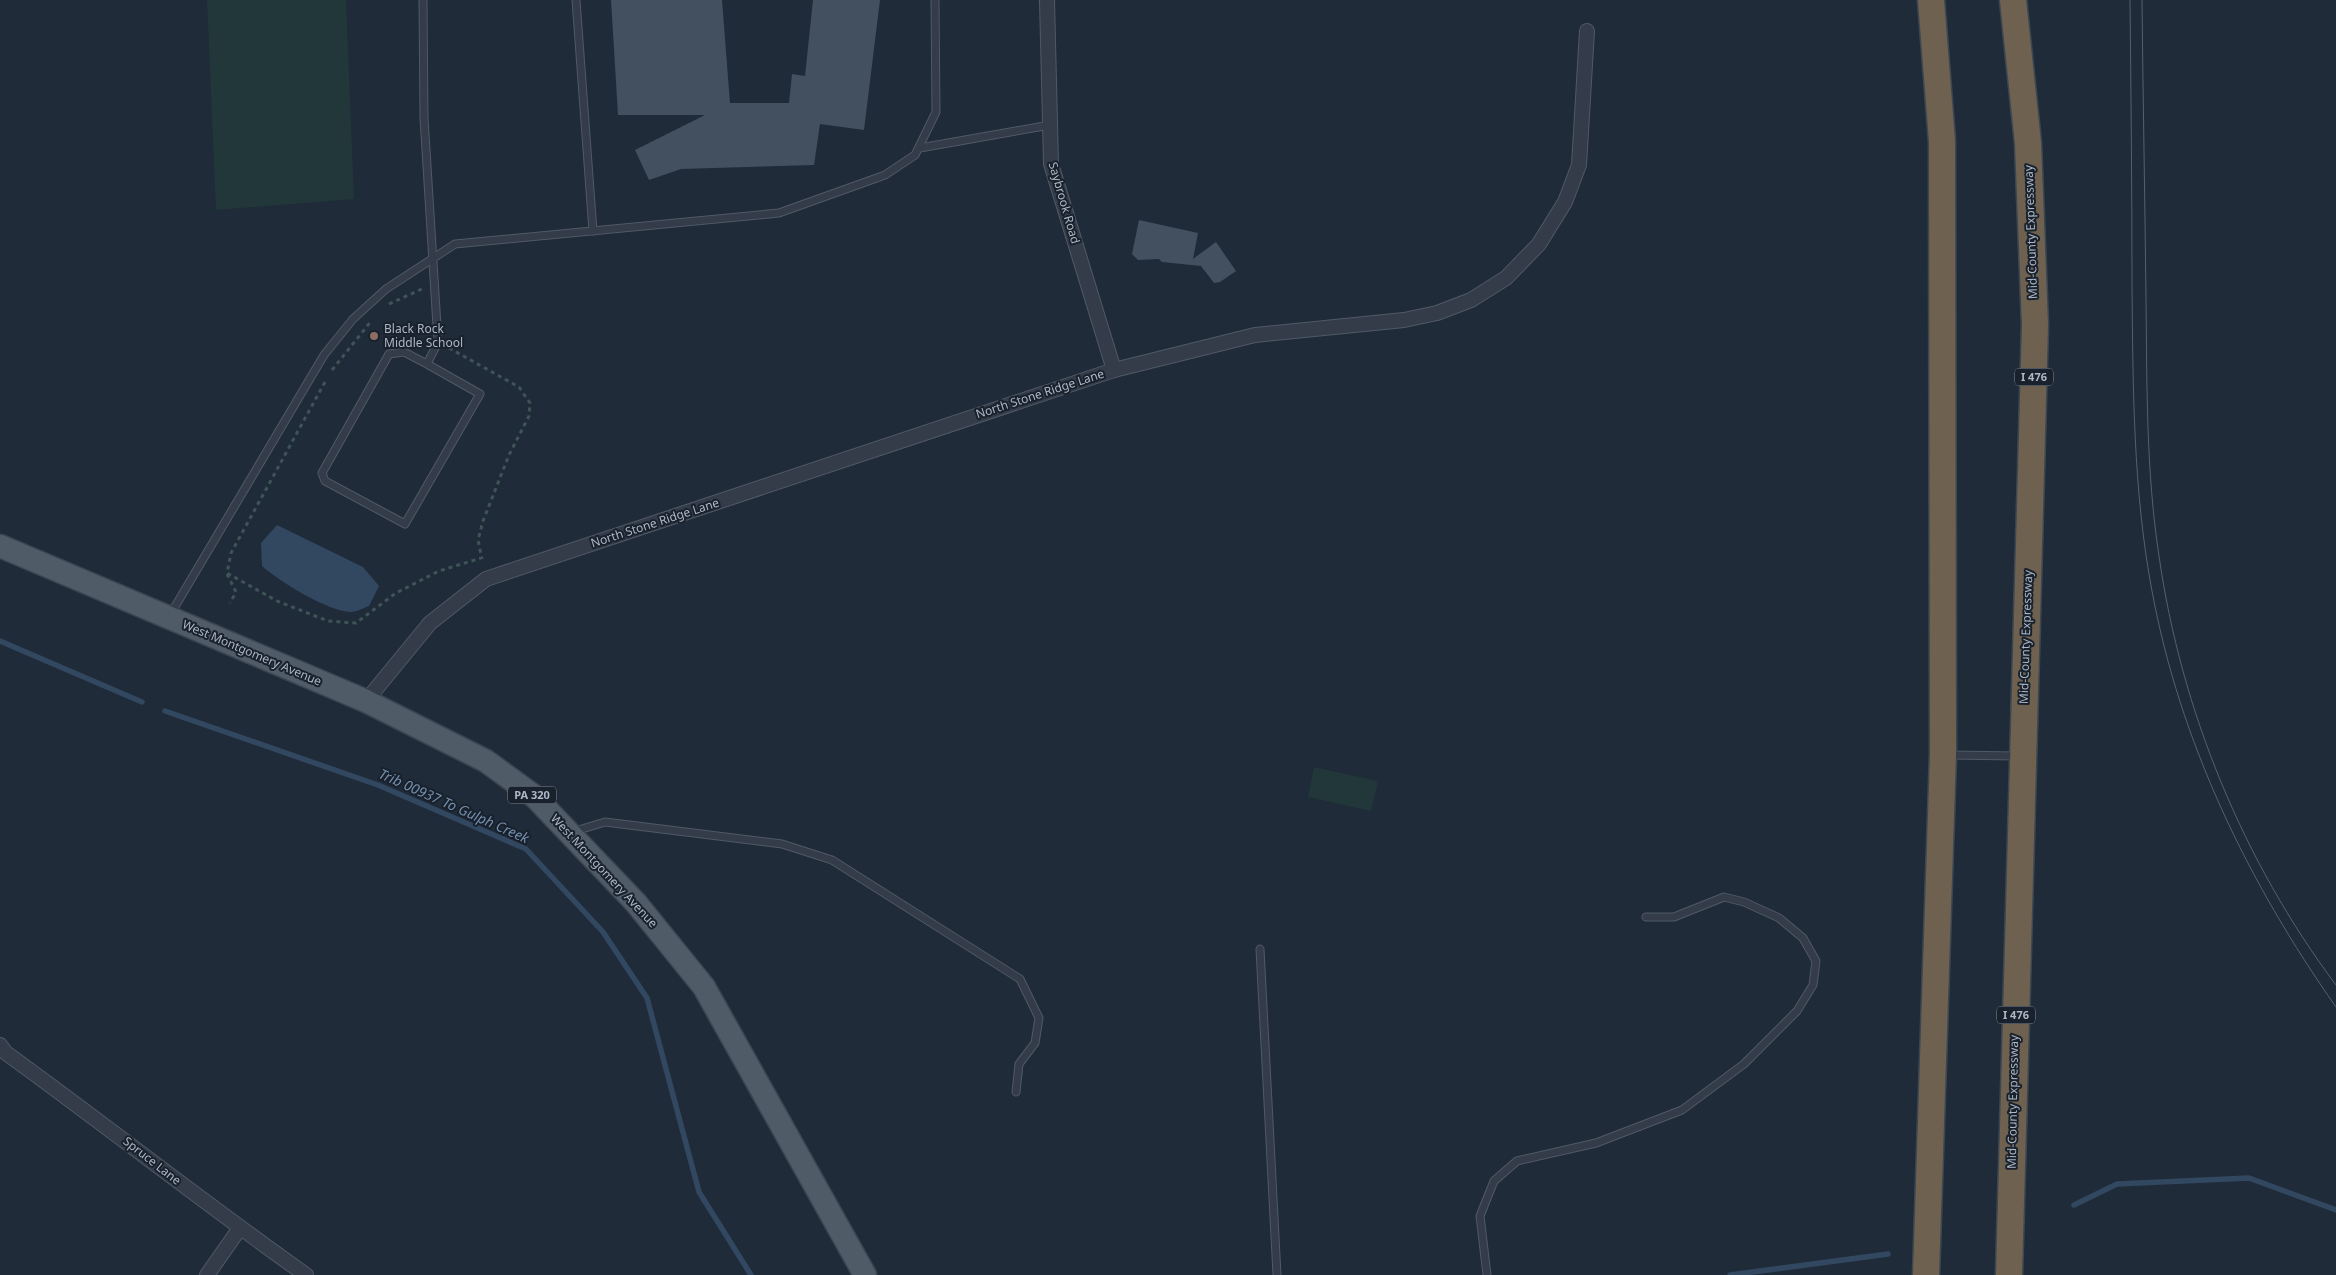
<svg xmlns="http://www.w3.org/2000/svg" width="2336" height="1275" font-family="'Noto Sans',sans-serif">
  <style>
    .green { fill: #213739 }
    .water { fill: #324760 }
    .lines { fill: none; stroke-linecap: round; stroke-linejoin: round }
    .stream { stroke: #324760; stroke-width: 5.5 }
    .building { fill: #425060 }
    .service-casing { stroke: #505a66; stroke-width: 9 }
    .minor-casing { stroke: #505a66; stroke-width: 16 }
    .primary-casing { stroke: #3c4551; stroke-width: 25 }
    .motorway-casing { stroke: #3d4752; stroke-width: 29 }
    .path { stroke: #3e5456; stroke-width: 3; stroke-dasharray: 4 4; stroke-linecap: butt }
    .service { stroke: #333c48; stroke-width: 7 }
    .minor { stroke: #333c48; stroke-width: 14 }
    .primary { stroke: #505b68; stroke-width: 22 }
    .motorway { stroke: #6e614f; stroke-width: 26 }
    .tram { stroke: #54616f; stroke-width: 1 }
    .education-dot { fill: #8d6e63; stroke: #18212c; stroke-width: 2 }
    .labels { text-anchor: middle; stroke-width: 4; stroke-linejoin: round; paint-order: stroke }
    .shield { fill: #18212c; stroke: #808a97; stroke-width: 1 }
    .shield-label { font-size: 11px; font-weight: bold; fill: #adb7c5 }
    .street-label { font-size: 12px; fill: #adb7c5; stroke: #18212c }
    .poi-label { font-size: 12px; fill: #adb7c5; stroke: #18212c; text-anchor: start }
    .water-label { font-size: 14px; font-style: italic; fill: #748faf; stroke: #18212c }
  </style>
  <rect width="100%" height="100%" fill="#1f2b38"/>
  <g class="green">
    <path d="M 207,0 L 346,0 L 354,199 L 216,210 Z"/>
    <path d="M 1314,767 L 1378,781 L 1371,811 L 1308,797 Z"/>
  </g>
  <path class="water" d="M 277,525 L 363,567 L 379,586 L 369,606 C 364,608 356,612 351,612 C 327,611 280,582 262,566 L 261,543 Z"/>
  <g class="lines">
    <g class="stream">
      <path d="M 0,641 L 142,702"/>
      <path d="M 165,711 L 378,785 L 526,849 L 603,932 L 647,998 L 699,1192 L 751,1275"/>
      <path d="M 2074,1205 L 2117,1184 L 2249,1178 L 2336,1210"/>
      <path d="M 1730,1275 L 1888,1254"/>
    </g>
  </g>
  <g class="building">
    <path d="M 611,0 L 722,0 L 730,103 L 789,103 L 792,74 L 805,76 L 813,0 L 880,0 L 864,130 L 820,124 L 814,165 L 681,169 L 649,180 L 635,150 L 705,115 L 618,115 Z"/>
    <path d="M 1139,220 L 1198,233 L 1193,259 L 1216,242 L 1236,271 L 1220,282 L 1214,283 L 1201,266 L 1162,262 L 1159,259 L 1138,260 L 1132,254 Z"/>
  </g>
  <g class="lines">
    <g class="service-casing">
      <g id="service">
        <path d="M 423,0 L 424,118 L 438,342 L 427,364 L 404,352 L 389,354 L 322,473 L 325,481 L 405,524 L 480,394 L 427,364"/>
        <path d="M 576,0 L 593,231"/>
        <path d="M 920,148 L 1050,125"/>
        <path d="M 170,615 L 324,355 L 353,319 L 386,289 L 455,244 L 779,213 L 885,175 L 915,155 L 936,112 L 935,0"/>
        <path d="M 1948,755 L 2019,756"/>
        <path d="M 572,832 L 605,822 L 782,844 L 832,860 L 1020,979 L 1039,1018 L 1035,1043 L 1019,1064 L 1016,1092"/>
        <path d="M 1260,949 L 1277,1275"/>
        <path d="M 1487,1275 L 1480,1216 L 1494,1181 L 1517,1161 L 1596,1143 L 1682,1110 L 1744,1064 L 1797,1011 L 1813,985 L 1816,961 L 1803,938 L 1779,918 L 1744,902 L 1724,897 L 1674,917 L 1646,917"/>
      </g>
    </g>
    <g class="minor-casing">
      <g id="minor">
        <path d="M 1047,0 L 1051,164 L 1114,370"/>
        <path d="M 366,701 L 430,623 L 486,579 L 1114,370 L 1255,335 L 1404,320 L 1437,313 L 1471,300 L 1506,278 L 1539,244 L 1565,202 L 1579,165 L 1587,31"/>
        <path d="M 0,1045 L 6,1053 C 107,1126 204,1203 306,1275"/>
        <path d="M 207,1275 L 240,1228"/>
      </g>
    </g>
    <g class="primary-casing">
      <path id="primary" d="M 0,546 L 366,701 L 486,761 L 534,796 L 636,903 L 704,987 L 865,1275"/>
    </g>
    <g class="motorway-casing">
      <g id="motorway">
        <path d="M 1926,1275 L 1943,754 L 1942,141 L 1931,0"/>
        <path d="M 2009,1275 L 2035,325 L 2028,143 L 2013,0"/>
      </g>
    </g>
    <g class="path">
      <path d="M 389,304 L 424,288"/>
      <path d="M 449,348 L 519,387 L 530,403 L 529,416 L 509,455 L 483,521 L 478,540 L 482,559"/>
      <path d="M 332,370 L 372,320"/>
      <path d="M 325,382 L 231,553 L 227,573 L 277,601 L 328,621 L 356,623 L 396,593 L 439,571 L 481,558"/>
      <path d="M 227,574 L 236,592 L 230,603"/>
    </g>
    <use href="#service" class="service"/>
    <use href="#minor" class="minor"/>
    <use href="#primary" class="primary"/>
    <use href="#motorway" class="motorway"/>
    <g class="tram">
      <path d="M 2130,0 C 2131,95 2132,190 2132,285 C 2133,387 2133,490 2152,591 C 2180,742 2248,882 2336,1007"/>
      <path d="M 2142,0 C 2143,100 2145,199 2146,299 C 2147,384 2146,471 2159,556 C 2181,710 2243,861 2336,985"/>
    </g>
  </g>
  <circle class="education-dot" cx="374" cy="336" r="5"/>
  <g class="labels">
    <g class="shield">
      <rect x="2015" y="368.5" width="38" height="17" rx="4"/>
      <rect x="508" y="786.5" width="48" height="17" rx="4"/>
      <rect x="1997" y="1006.5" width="38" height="17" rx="4"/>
    </g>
    <g class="shield-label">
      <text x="2034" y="381">I 476</text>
      <text x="532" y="799">PA 320</text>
      <text x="2016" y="1019">I 476</text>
    </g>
    <g class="street-label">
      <text transform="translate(1064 203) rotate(74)" y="4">Saybrook Road</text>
      <text transform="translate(2031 232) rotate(-92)" y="4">Mid-County Expressway</text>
      <text transform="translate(1040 394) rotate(-18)" y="4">North Stone Ridge Lane</text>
      <text transform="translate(655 523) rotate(-18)" y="4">North Stone Ridge Lane</text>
      <text transform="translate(2026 637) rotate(-88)" y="4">Mid-County Expressway</text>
      <text transform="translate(252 653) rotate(23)" y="4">West Montgomery Avenue</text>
      <text transform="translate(604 871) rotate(47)" y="4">West Montgomery Avenue</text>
      <text transform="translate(2013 1102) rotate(-89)" y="4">Mid-County Expressway</text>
      <text transform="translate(152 1161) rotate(38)" y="4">Spruce Lane</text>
    </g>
    <g class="poi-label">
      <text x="384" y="333">Black Rock<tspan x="384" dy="14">Middle School</tspan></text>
    </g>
    <g class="water-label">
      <text transform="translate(454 806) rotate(24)" y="5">Trib 00937 To Gulph Creek</text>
    </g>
  </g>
</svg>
